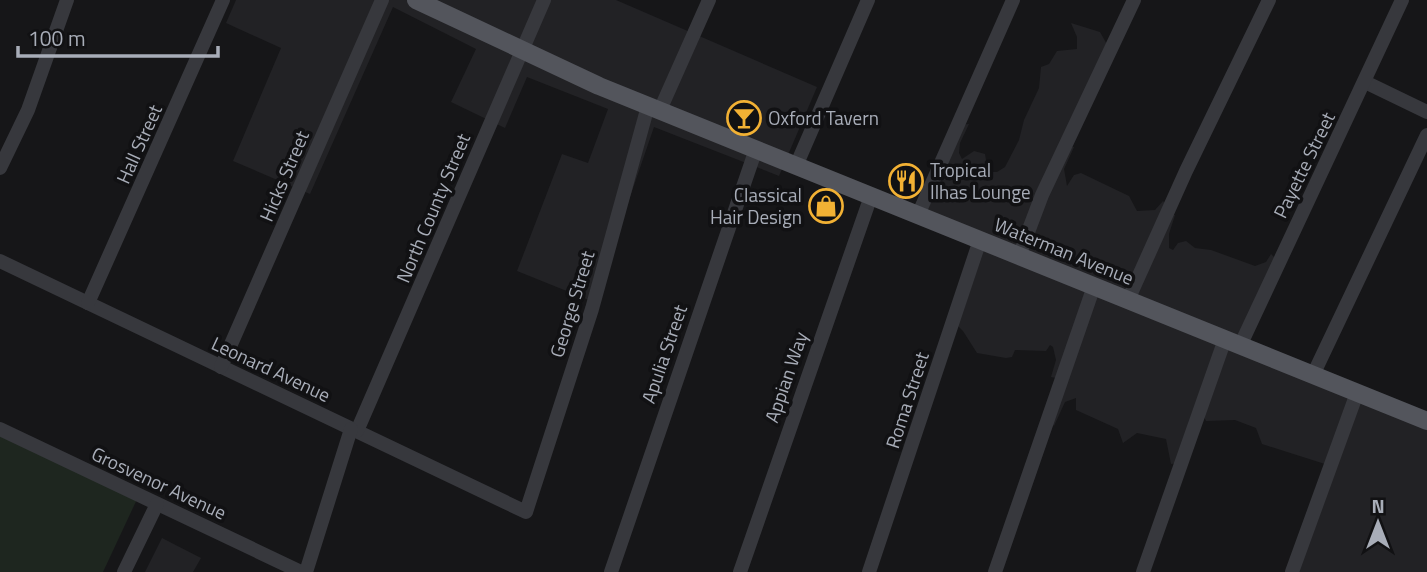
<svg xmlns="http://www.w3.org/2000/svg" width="1427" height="572" font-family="'Titillium Web',sans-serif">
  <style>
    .built { fill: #222225 }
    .green { fill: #1e261f }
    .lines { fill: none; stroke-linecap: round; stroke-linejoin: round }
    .minor { stroke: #37383d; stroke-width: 14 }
    .major { stroke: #53555c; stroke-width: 18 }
    .labels { text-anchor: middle; stroke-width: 7; stroke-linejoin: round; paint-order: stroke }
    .poi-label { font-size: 19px; fill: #a8adb8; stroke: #111113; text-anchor: start }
    .street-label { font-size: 19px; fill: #a8adb8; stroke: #111113 }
  </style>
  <rect width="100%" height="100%" fill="#161618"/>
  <g class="built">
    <path d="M 236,0 L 616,0 L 817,87 L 779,176 L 654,127 L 594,302 L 517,271 L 562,154 L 588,163 L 608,109 L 527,77 L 505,128 L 451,102 L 476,49 L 393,7 L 310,194 L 233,161 L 281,48 L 226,23 Z"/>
    <path d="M 1071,23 L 1100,32 L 1109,48 L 1063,147 L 1074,147 L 1064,169 L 1067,186 L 1074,175 L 1081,173 L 1129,196 L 1137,211 L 1155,210 L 1163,201 L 1168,207 L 1167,214 L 1175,215 L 1169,234 L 1169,248 L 1173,250 L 1178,243 L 1186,241 L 1195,248 L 1211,250 L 1255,266 L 1266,262 L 1271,254 L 1278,261 L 1241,341 L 1427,420 L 1427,572 L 1291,572 L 1328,465 L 1262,444 L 1256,428 L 1235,420 L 1206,421 L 1202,413 L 1180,463 L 1171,464 L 1166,439 L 1137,433 L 1123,443 L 1118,429 L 1076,410 L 1076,398 L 1065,402 L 1054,426 L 1047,417 L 1060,379 L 1051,377 L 1056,360 L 1053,347 L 1050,345 L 1046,351 L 1015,350 L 1012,357 L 1006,358 L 977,353 L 963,331 L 952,320 L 977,242 L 916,217 L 957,125 L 969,124 L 960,143 L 959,153 L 962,159 L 974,151 L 985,154 L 988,172 L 997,172 L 1005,167 L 1019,140 L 1024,120 L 1039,88 L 1041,67 L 1049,64 L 1057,51 L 1077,49 L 1077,37 Z"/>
    <path d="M 162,538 L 201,558 L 193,572 L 145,572 Z"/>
  </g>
  <path class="green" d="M 0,430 L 139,495 L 103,572 L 0,572 Z"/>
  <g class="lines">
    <g class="minor">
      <path d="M 1365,82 L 1427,112"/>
      <path d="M 660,110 L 709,0"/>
      <path d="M 796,166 L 868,0"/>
      <path d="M 0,168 L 28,110 L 67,0"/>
      <path d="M 918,215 L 1013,0"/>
      <path d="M 1019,256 L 1042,195 L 1134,0"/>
      <path d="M 0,261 L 526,512 L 592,309 L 648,106"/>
      <path d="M 1128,300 L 1186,171 L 1269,0"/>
      <path d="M 88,303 L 223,0"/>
      <path d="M 1240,346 L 1402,0"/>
      <path d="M 221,367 L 382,0"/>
      <path d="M 1313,375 L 1427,135"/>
      <path d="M 0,429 L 301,572"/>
      <path d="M 357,431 L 544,0"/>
      <path d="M 124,572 L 157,504"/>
      <path d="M 306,572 L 351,429"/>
      <path d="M 611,572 L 756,149"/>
      <path d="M 740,572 L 871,196"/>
      <path d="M 869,572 L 980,240"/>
      <path d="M 995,572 L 1094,286"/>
      <path d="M 1143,572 L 1225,339"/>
      <path d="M 1292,572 L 1357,393"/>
    </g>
    <path class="major" d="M 416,0 L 599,86 L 1427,421"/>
  </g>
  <defs>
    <g id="bar-ring" transform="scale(1.75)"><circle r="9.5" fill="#111113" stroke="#f2b134" stroke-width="1.5"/><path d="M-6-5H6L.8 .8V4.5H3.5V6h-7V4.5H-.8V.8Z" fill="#f2b134"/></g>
    <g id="restaurant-ring" transform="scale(1.75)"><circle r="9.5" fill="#111113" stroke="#f2b134" stroke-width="1.5"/><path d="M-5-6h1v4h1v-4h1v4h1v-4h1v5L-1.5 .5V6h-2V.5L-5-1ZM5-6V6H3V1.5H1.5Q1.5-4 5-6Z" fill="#f2b134"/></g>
    <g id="shop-ring" transform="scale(1.75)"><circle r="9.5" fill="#111113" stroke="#f2b134" stroke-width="1.5"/><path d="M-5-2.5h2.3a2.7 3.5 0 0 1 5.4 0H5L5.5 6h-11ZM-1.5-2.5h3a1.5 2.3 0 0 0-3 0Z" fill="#f2b134"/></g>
  </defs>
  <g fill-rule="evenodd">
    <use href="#bar-ring" x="744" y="118"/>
    <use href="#restaurant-ring" x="906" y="181"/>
    <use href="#shop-ring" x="826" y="206"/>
  </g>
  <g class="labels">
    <g class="poi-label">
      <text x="768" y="125">Oxford Tavern</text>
      <text x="930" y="177">Tropical<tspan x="930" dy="22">Ilhas Lounge</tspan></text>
      <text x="802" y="202" text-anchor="end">Classical<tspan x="802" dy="22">Hair Design</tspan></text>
    </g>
    <g class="street-label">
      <text transform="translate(139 144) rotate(-66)" y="7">Hall Street</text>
      <text transform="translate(1304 165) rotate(-64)" y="7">Payette Street</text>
      <text transform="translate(284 176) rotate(-67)" y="7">Hicks Street</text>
      <text transform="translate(433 208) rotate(-67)" y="7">North County Street</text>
      <text transform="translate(1064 251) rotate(22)" y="7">Waterman Avenue</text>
      <text transform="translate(572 304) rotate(-73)" y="7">George Street</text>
      <text transform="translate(664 354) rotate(-71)" y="7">Apulia Street</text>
      <text transform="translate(271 369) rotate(25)" y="7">Leonard Avenue</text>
      <text transform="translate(786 377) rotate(-71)" y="7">Appian Way</text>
      <text transform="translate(907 400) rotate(-72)" y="7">Roma Street</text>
      <text transform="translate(159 483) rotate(25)" y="7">Grosvenor Avenue</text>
    </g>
  </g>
  <g transform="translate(1378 523)" stroke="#111113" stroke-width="5" paint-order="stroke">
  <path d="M0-5L12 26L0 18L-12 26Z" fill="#a8adb8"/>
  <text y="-10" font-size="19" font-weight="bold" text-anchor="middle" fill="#a8adb8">N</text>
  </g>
  <path d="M18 46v10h200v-10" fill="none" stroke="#a8adb8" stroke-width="3.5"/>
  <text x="28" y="46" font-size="21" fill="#a8adb8" stroke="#111113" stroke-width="5" paint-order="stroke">100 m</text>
</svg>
